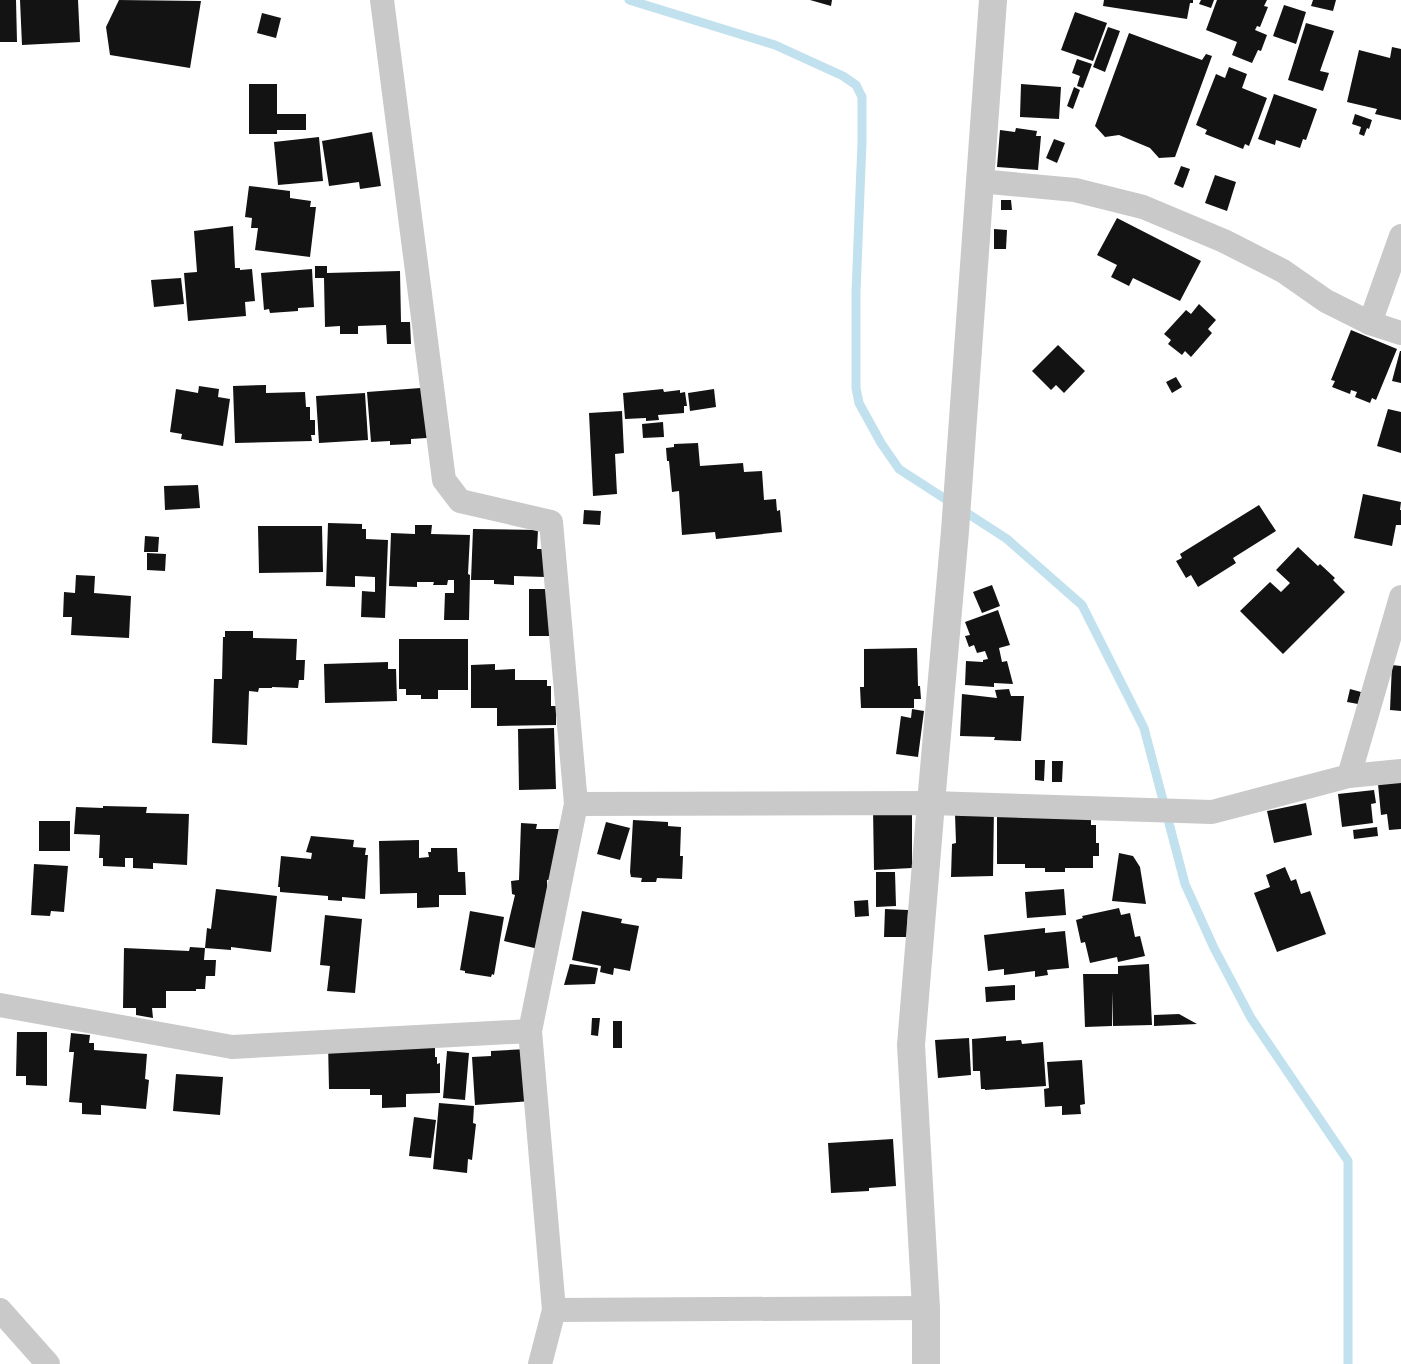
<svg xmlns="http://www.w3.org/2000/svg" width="1401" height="1364" font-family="Arial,sans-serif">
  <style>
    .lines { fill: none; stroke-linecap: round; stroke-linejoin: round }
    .stream { stroke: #c1e1ee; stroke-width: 9 }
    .building { fill: #131313 }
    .minor { stroke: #c9c9c9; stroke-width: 24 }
    .tertiary { stroke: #c9c9c9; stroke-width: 28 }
  </style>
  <rect width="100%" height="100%" fill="#fff"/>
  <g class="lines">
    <path class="stream" d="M 629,0 L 775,45 L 843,76 L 856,85 L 862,97 L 862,142 L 856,292 L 856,388 L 859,403 L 881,443 L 899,469 L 1007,539 L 1082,605 L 1144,728 L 1185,884 L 1214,948 L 1251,1018 L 1348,1161 L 1348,1364"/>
  </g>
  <g class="building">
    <path d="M 0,0 L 16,0 L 17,42 L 0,42 Z"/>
    <path d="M 20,0 L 78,0 L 80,42 L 22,45 Z"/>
    <path d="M 119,0 L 201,1 L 190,68 L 110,55 L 106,27 Z"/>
    <path d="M 810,0 L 832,0 L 831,6 Z"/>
    <path d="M 1104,0 L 1193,0 L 1193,3 L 1190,3 L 1187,19 L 1103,6 Z"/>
    <path d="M 1201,0 L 1214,0 L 1211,8 L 1199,4 Z"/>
    <path d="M 1217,0 L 1267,0 L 1264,6 L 1268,7 L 1260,27 L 1257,26 L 1255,30 L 1267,35 L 1261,51 L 1258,50 L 1252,63 L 1232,55 L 1237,42 L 1206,30 Z"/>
    <path d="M 1313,0 L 1336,0 L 1333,11 L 1311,6 Z"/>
    <path d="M 1284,5 L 1306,12 L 1296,44 L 1273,36 Z"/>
    <path d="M 1075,12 L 1107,23 L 1093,61 L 1061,50 Z"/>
    <path d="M 262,13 L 281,18 L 276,38 L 257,33 Z"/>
    <path d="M 1306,23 L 1334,31 L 1320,71 L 1329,73 L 1323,91 L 1288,80 Z"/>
    <path d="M 1108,27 L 1120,31 L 1105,72 L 1093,67 Z"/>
    <path d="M 1129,33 L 1202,60 L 1206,54 L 1212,56 L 1175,157 L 1159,158 L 1150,148 L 1119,135 L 1105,137 L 1095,126 Z"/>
    <path d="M 1392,47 L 1401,49 L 1401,120 L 1375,114 L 1377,109 L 1347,102 L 1359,50 L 1390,58 Z"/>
    <path d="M 1077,59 L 1092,64 L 1083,88 L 1077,86 L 1080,76 L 1072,73 Z"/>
    <path d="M 1229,67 L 1247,74 L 1242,88 L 1267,98 L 1249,146 L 1245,144 L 1243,149 L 1205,134 L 1207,130 L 1196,125 L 1216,74 L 1225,78 Z"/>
    <path d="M 249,84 L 277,84 L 277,114 L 306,114 L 306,130 L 277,130 L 277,134 L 249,134 Z"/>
    <path d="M 1021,84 L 1061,87 L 1059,119 L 1020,117 Z"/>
    <path d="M 1074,87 L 1080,90 L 1073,109 L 1067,106 Z"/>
    <path d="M 1274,94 L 1317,109 L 1306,140 L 1303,139 L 1300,148 L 1276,140 L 1275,145 L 1258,139 Z"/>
    <path d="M 1355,114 L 1372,120 L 1369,129 L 1367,128 L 1364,136 L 1359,134 L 1361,127 L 1352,124 Z"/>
    <path d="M 1016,128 L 1037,131 L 1036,136 L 1041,136 L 1038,170 L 997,167 L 1000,130 L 1015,132 Z"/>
    <path d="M 372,132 L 381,186 L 360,189 L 359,182 L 329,186 L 322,141 Z"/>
    <path d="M 319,137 L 323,181 L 278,185 L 274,142 Z"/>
    <path d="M 1054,139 L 1065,143 L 1057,163 L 1046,158 Z"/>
    <path d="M 1181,166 L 1190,169 L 1183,188 L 1174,184 Z"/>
    <path d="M 1215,175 L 1236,182 L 1227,211 L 1205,203 Z"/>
    <path d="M 249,186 L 290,191 L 290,198 L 311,201 L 310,207 L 316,207 L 310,257 L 255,250 L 258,228 L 251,228 L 252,218 L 245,217 Z"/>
    <path d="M 1001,200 L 1011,200 L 1012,210 L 1001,210 Z"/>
    <path d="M 1117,218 L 1201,261 L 1180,301 L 1133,278 L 1129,286 L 1111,277 L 1117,265 L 1097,255 Z"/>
    <path d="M 233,226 L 235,268 L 240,268 L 240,270 L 252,269 L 255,301 L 245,302 L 246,316 L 188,321 L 184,273 L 197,272 L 194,231 Z"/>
    <path d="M 994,229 L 1007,230 L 1006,249 L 994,249 Z"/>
    <path d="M 315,266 L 327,266 L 327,273 L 400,271 L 401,322 L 410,322 L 411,344 L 387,344 L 386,325 L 358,326 L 358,334 L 340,334 L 340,326 L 325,327 L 324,278 L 315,278 Z"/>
    <path d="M 312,269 L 314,307 L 298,308 L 298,311 L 270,313 L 269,309 L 264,310 L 261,273 Z"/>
    <path d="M 181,278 L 184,304 L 154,307 L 151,280 Z"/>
    <path d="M 1199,304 L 1216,320 L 1208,329 L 1212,333 L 1191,357 L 1185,351 L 1182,355 L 1168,344 L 1171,340 L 1164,334 L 1186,310 L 1191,314 Z"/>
    <path d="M 1351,330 L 1397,349 L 1376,400 L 1372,398 L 1370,403 L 1355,397 L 1357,392 L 1351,390 L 1350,394 L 1332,387 L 1335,381 L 1331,380 Z"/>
    <path d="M 1058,345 L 1085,371 L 1064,393 L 1056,385 L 1051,390 L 1032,371 Z"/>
    <path d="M 1400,351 L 1401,351 L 1401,383 L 1392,381 Z"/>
    <path d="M 1176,377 L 1182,387 L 1172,393 L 1166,382 Z"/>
    <path d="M 266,385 L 266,393 L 305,392 L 306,407 L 310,407 L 310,420 L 315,420 L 315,435 L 311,435 L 312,441 L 235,443 L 233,386 Z"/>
    <path d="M 199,386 L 219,389 L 218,397 L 230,399 L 223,446 L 181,439 L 182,434 L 170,432 L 176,389 L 198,393 Z"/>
    <path d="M 434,387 L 442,437 L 411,439 L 411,444 L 390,445 L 390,441 L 371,442 L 367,392 Z"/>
    <path d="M 663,389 L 664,392 L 680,390 L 680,393 L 685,392 L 687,406 L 684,406 L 684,413 L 658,415 L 659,420 L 646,421 L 646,418 L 625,419 L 623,393 Z"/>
    <path d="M 714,389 L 716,407 L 690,411 L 688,393 Z"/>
    <path d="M 365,393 L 368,440 L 319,443 L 316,396 Z"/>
    <path d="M 1388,409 L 1401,412 L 1401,453 L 1377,446 Z"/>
    <path d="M 622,411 L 624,453 L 615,454 L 617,494 L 593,496 L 589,413 Z"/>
    <path d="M 663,422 L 664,437 L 643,438 L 642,424 Z"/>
    <path d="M 698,443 L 700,466 L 743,463 L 744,472 L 762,471 L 764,500 L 776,499 L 777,511 L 780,510 L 782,532 L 716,539 L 715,532 L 682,535 L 679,491 L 672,492 L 669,461 L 667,461 L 666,448 L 674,447 L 674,444 Z"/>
    <path d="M 198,485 L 200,508 L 165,510 L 164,486 Z"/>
    <path d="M 1363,494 L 1401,502 L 1400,510 L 1401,510 L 1401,525 L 1396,525 L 1392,546 L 1354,538 Z"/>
    <path d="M 1259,505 L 1276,531 L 1233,558 L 1236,563 L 1198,587 L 1191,575 L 1186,578 L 1176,561 L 1182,558 L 1180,554 Z"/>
    <path d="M 584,510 L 601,511 L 600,525 L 583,524 Z"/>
    <path d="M 328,523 L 362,524 L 362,529 L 366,529 L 366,539 L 388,540 L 385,618 L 361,617 L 362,591 L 375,592 L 375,577 L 355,576 L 355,587 L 326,586 Z"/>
    <path d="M 415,525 L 432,525 L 431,534 L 470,535 L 468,574 L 470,575 L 469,620 L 444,620 L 445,593 L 454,593 L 454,580 L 448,580 L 447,585 L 433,585 L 434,582 L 417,582 L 417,587 L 389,586 L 391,533 L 415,534 Z"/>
    <path d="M 258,526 L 322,526 L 323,572 L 259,573 Z"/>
    <path d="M 473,529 L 538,530 L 537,549 L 546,549 L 545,577 L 514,576 L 514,585 L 494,584 L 494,580 L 471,580 Z"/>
    <path d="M 145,536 L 159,537 L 158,552 L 144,552 Z"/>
    <path d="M 1298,547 L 1318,566 L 1320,564 L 1335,578 L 1333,580 L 1345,592 L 1283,654 L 1240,611 L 1270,582 L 1281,592 L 1290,583 L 1276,570 Z"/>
    <path d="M 147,553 L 166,554 L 165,571 L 147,570 Z"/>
    <path d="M 76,575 L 95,576 L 94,593 L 131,596 L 129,638 L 71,635 L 72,617 L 63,617 L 64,592 L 75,593 Z"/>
    <path d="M 992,585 L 1000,606 L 982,613 L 973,592 Z"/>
    <rect x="529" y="589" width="29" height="47"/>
    <path d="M 998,610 L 1010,645 L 999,648 L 1002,662 L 1007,661 L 1013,684 L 994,683 L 994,687 L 965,685 L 966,661 L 983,662 L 983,660 L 988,659 L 985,651 L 977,653 L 974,645 L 969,647 L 965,636 L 970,635 L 965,622 Z"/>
    <path d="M 225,631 L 253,631 L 253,638 L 297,639 L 296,660 L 305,660 L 304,680 L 299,680 L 298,688 L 272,687 L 272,688 L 259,688 L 258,692 L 249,691 L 247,745 L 212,743 L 214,679 L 222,679 L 223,637 L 225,637 Z"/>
    <path d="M 399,639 L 468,639 L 468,690 L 438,690 L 438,699 L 421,699 L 421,695 L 406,695 L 406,689 L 399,689 Z"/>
    <path d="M 917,648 L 918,686 L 920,686 L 921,699 L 914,699 L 914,708 L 861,708 L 860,687 L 864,687 L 864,649 Z"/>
    <path d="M 388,662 L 388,669 L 396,669 L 397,701 L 325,703 L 324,664 Z"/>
    <path d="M 495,664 L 495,670 L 515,669 L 515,680 L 547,680 L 547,686 L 551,686 L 551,706 L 556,706 L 556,725 L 497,726 L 497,708 L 471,708 L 471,665 Z"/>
    <path d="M 1392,665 L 1401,666 L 1401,711 L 1390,710 Z"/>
    <path d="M 1009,689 L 1011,696 L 1024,696 L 1021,741 L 994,740 L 995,737 L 960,736 L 962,694 L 997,698 L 995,690 Z"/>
    <path d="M 1350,689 L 1361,692 L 1358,704 L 1347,702 Z"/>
    <path d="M 912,709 L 924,711 L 918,757 L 896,754 L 901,716 L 911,718 Z"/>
    <path d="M 554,728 L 556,789 L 519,790 L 518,729 Z"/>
    <path d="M 1035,760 L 1045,760 L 1044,781 L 1035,780 Z"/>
    <path d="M 1052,761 L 1063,761 L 1062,782 L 1052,782 Z"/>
    <path d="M 1401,781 L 1401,829 L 1389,830 L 1387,814 L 1381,815 L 1378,784 Z"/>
    <path d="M 1374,790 L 1376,803 L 1371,804 L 1373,823 L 1342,827 L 1338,794 Z"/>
    <path d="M 912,803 L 912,868 L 874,870 L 873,808 Z"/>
    <path d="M 1306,803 L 1312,835 L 1274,843 L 1267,811 Z"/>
    <path d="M 103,806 L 147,807 L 146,813 L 189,814 L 187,865 L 153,863 L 153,869 L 133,868 L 133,858 L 125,858 L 125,867 L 103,866 L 103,858 L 99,858 L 100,835 L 74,834 L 76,807 L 103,808 Z"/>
    <path d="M 994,806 L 993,876 L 951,877 L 952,844 L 956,843 L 955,814 Z"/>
    <path d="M 997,807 L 1091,818 L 1091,825 L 1096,825 L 1096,843 L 1099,843 L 1099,856 L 1093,856 L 1093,868 L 1065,868 L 1065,872 L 1045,872 L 1045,868 L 1025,868 L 1025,864 L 997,864 Z"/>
    <path d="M 633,820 L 668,822 L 668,826 L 681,827 L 680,856 L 683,856 L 682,879 L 657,878 L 656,882 L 641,882 L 642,878 L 631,877 L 630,872 Z"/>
    <rect x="39" y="821" width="31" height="30"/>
    <path d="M 606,822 L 630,828 L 620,860 L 597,854 Z"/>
    <path d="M 521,823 L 537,824 L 536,829 L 559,829 L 559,879 L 547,880 L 548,903 L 543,950 L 504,941 L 515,895 L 512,894 L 511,881 L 519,880 Z"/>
    <path d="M 1377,827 L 1378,836 L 1354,839 L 1353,830 Z"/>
    <path d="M 311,836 L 354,840 L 353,847 L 366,848 L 365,855 L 368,855 L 365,899 L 342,897 L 342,901 L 328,900 L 328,896 L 280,892 L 280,887 L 278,887 L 281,856 L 311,859 L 312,853 L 306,852 Z"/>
    <path d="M 419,840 L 419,858 L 429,857 L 428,852 L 431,852 L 431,848 L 457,848 L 458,872 L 465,872 L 466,895 L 439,895 L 439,907 L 417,908 L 417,893 L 380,894 L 379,841 Z"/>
    <path d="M 1119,853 L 1133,856 L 1140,867 L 1146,904 L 1112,901 Z"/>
    <path d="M 34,864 L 68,866 L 64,912 L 51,911 L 50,916 L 31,915 Z"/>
    <path d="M 1285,867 L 1291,881 L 1296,879 L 1301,894 L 1310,891 L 1326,934 L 1277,952 L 1254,893 L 1270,887 L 1266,875 Z"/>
    <path d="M 876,872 L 895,872 L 896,906 L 876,907 Z"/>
    <path d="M 216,889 L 277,896 L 271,952 L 231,947 L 231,950 L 205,948 L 207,928 L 211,929 Z"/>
    <path d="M 1064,889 L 1066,915 L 1027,918 L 1025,892 Z"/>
    <path d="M 868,900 L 869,916 L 855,917 L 854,901 Z"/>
    <path d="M 1119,908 L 1121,915 L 1130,913 L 1135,937 L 1140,936 L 1145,956 L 1118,962 L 1117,957 L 1090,963 L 1085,942 L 1081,943 L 1076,920 L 1083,918 L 1082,916 Z"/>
    <path d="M 885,909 L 908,910 L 907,937 L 884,937 Z"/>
    <path d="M 470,911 L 504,917 L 494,975 L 492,974 L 491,977 L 465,973 L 465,971 L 460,970 Z"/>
    <path d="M 582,911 L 622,919 L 621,923 L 639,926 L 630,971 L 614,968 L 613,975 L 600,972 L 601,966 L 572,960 Z"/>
    <path d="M 325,915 L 362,919 L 355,993 L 327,991 L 330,966 L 320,965 Z"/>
    <path d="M 1045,928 L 1045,933 L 1065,931 L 1069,968 L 1047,970 L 1048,975 L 1035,977 L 1035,971 L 1004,975 L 1004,969 L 988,971 L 984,935 Z"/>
    <path d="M 190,947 L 205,948 L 204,960 L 216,960 L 215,976 L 206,976 L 205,989 L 196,989 L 196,991 L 166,991 L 166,1008 L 152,1008 L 153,1018 L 136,1015 L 136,1008 L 123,1008 L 124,948 L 189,951 Z"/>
    <path d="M 570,964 L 598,968 L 595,984 L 564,985 Z"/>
    <path d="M 1149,964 L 1152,1025 L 1113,1026 L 1112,991 L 1112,1026 L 1085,1027 L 1083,974 L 1118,974 L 1118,966 Z"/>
    <path d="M 1015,985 L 1015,1000 L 986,1002 L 985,987 Z"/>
    <path d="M 1179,1014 L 1197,1024 L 1154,1026 L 1154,1015 Z"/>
    <path d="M 592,1018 L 600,1018 L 598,1036 L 591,1035 Z"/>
    <rect x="613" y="1021" width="9" height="27"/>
    <path d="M 17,1032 L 47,1032 L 47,1086 L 26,1085 L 26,1076 L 16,1076 Z"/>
    <path d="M 71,1033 L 90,1035 L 89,1043 L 94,1043 L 94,1050 L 147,1054 L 145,1079 L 149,1080 L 146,1109 L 101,1105 L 101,1115 L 82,1114 L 82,1103 L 69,1102 L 74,1052 L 69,1052 Z"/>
    <path d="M 1006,1036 L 1006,1041 L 1021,1040 L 1022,1044 L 1043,1042 L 1046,1086 L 985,1090 L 985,1089 L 981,1089 L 980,1071 L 973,1071 L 972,1039 Z"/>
    <path d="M 969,1038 L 971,1075 L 938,1078 L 935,1040 Z"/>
    <path d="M 328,1042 L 435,1044 L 435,1057 L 437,1057 L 437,1064 L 440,1063 L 440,1093 L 406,1094 L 406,1107 L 382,1108 L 382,1095 L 370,1095 L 370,1089 L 329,1089 Z"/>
    <path d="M 527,1049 L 531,1101 L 475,1105 L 472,1057 L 491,1056 L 491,1051 Z"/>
    <path d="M 447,1051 L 469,1053 L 465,1100 L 443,1098 Z"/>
    <path d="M 1082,1060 L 1085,1104 L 1080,1105 L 1081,1114 L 1062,1115 L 1062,1106 L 1045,1107 L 1044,1089 L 1049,1088 L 1047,1062 Z"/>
    <path d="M 176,1074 L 223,1077 L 220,1115 L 173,1111 Z"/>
    <path d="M 439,1103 L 474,1106 L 473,1123 L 476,1124 L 472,1160 L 468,1159 L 467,1173 L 433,1169 Z"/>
    <path d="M 414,1117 L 436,1120 L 431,1158 L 409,1156 Z"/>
    <path d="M 893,1139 L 896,1186 L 869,1188 L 869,1191 L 831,1193 L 828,1143 Z"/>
  </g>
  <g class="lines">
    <g class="minor">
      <path d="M 382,0 L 444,480 L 460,501 L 551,522 L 576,804 L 530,1031 L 554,1310 L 926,1308"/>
      <path d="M 979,181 L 1075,190 L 1143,207 L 1224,241 L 1283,271 L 1326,301 L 1370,323 L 1401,333"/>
      <path d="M 1370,323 L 1401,236"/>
      <path d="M 1349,776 L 1401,597"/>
      <path d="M 576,804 L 931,803 L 1212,812 L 1349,776 L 1401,771"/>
      <path d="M 0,1005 L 232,1047 L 530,1031"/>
      <path d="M 0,1310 L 48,1364"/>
      <path d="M 540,1364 L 554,1310"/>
    </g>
    <path class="tertiary" d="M 926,1364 L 926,1308 L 911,1045 L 931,803 L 955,531 L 993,0"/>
  </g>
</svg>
